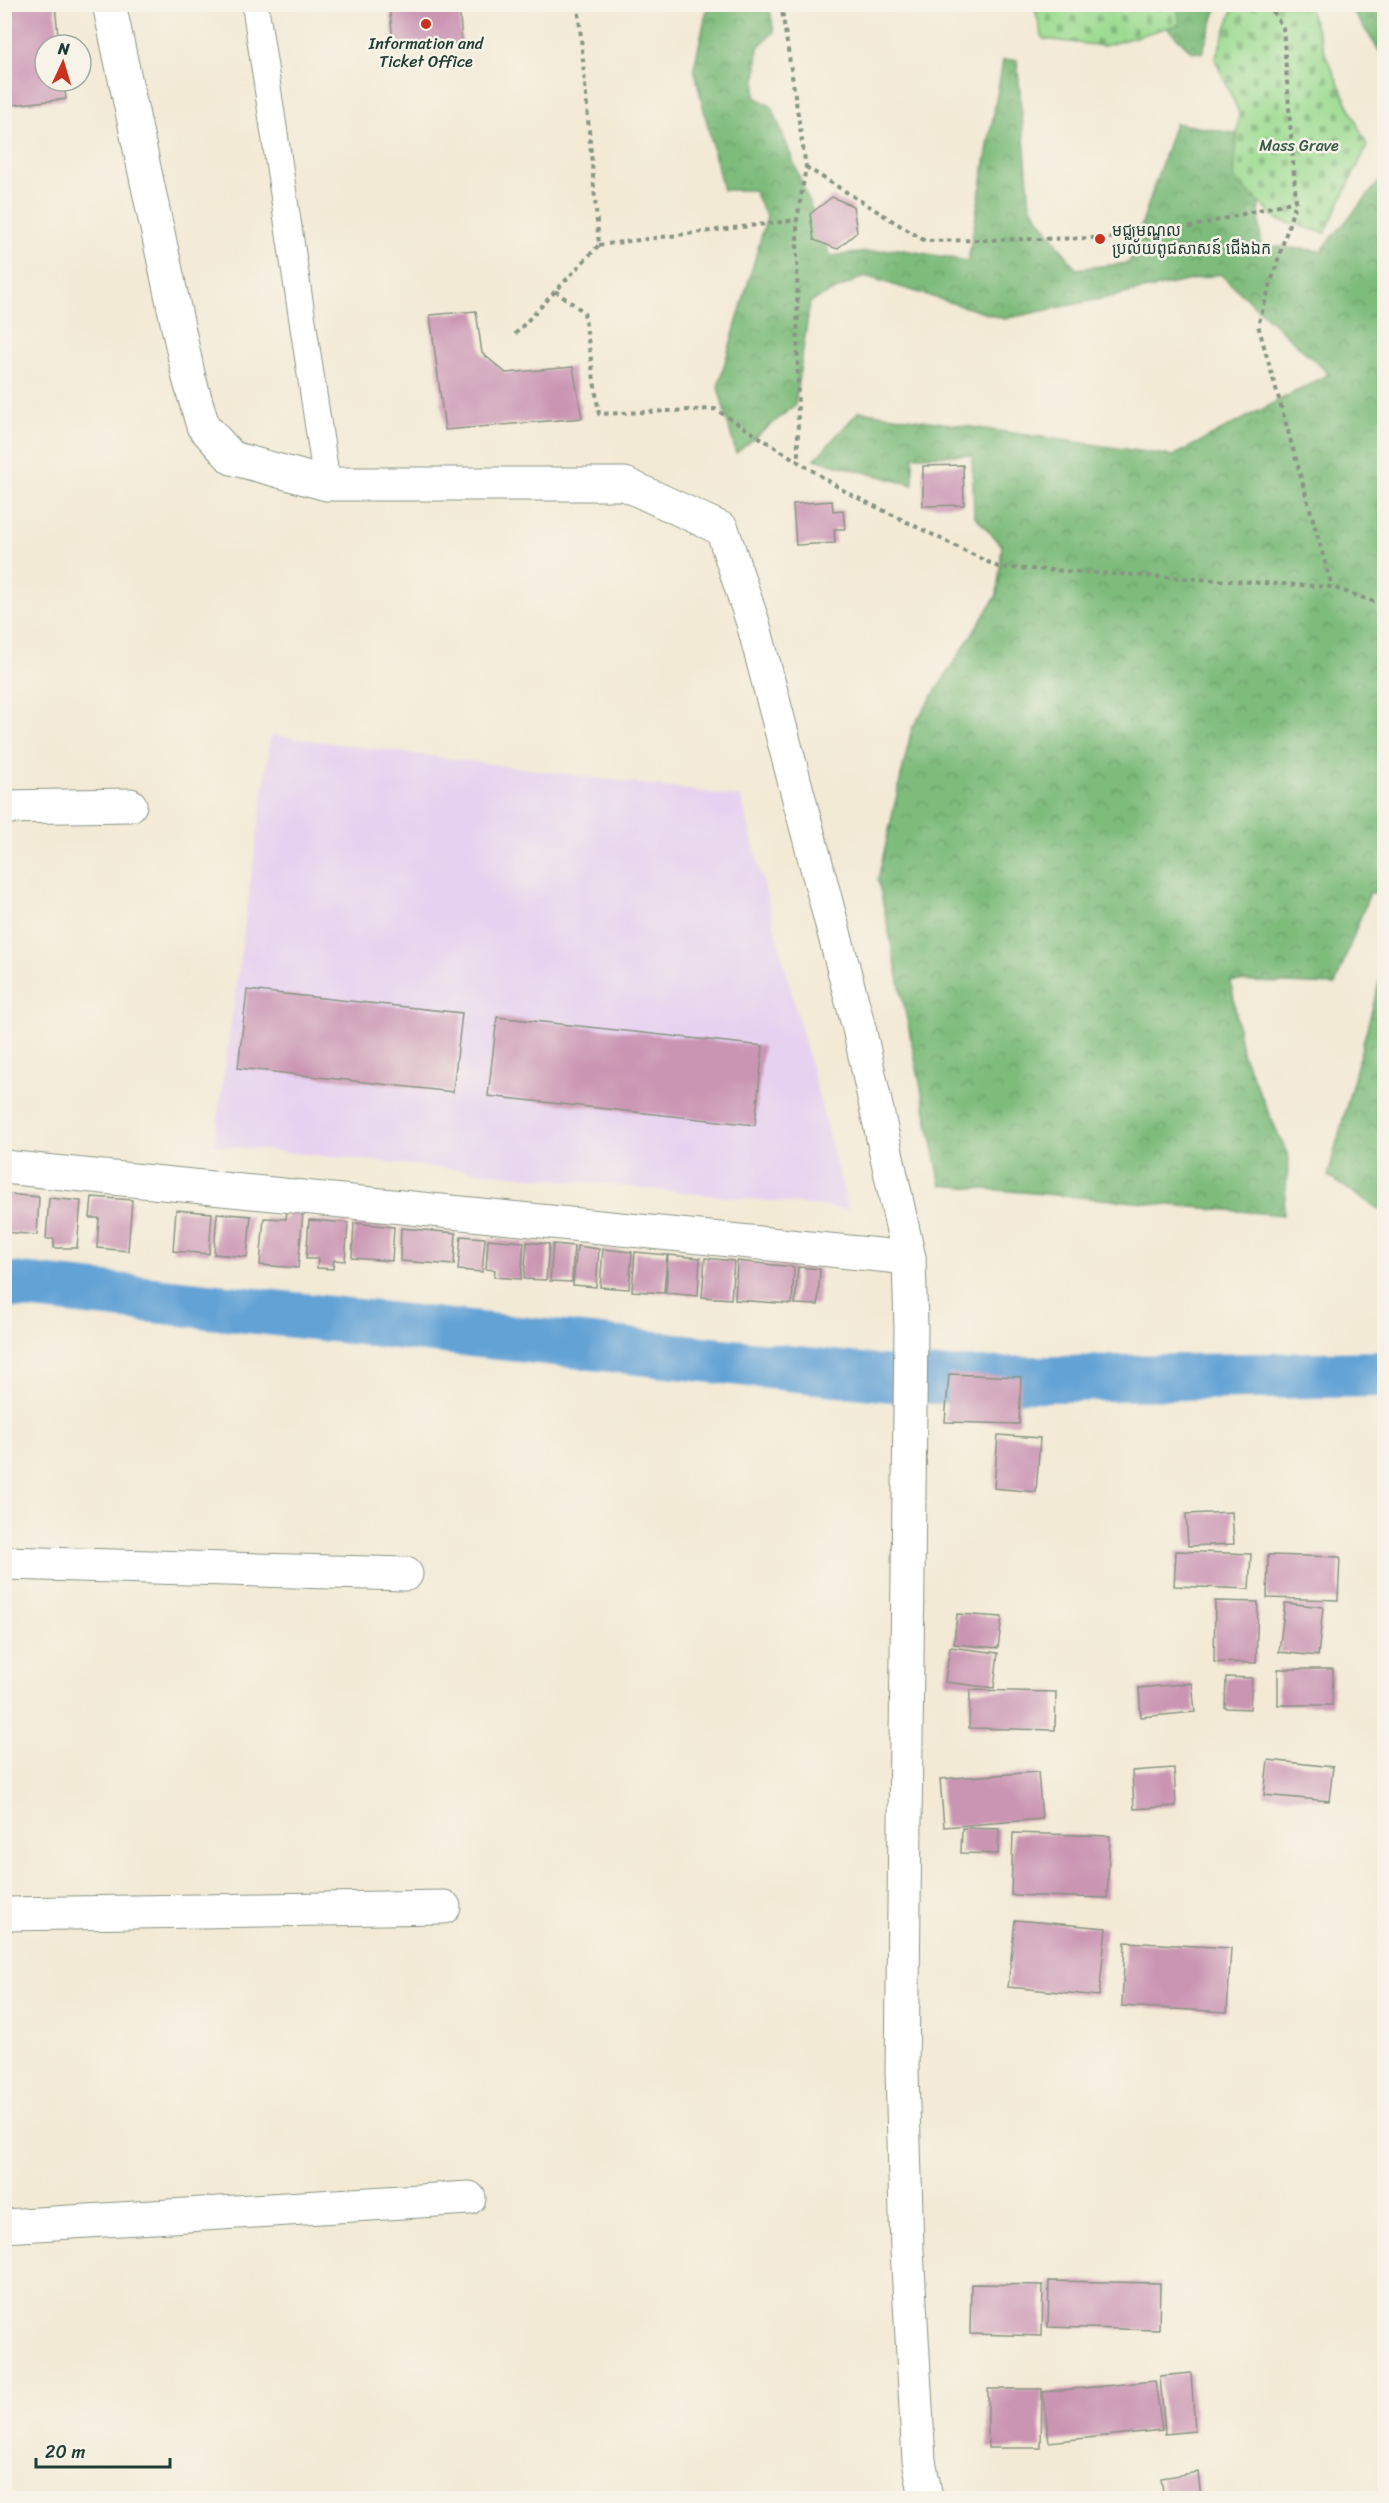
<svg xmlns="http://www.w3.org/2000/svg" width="1389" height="2503" font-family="Sriracha,'Noto Sans Khmer',sans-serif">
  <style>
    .built { fill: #e6d2f0 }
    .forest { fill: url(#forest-crowns); stroke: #4e7c58; stroke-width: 1.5 }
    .cemetery { fill: url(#cemetery-stones); stroke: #5e8c63; stroke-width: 1.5 }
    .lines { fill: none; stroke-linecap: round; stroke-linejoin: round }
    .canal { stroke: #62a2d5; stroke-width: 46 }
    .building { fill: #ca95b3 }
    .lane-casing { stroke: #899484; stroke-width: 28 }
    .street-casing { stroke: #899484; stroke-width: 35 }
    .secondary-casing { stroke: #899484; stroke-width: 35 }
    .path { stroke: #899484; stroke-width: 4; stroke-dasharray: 4.5 4.5; stroke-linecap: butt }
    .lane { stroke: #fff; stroke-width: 26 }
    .street { stroke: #fff; stroke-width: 33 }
    .secondary { stroke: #fff; stroke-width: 33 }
    .poi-dot { fill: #c8321e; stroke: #f7f3e8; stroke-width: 2 }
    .labels { text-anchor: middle; stroke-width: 5; stroke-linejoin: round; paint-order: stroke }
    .poi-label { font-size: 16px; fill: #1f3d34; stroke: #f7f3e8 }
    .park-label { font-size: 16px; fill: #385d47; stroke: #f7f3e8 }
  </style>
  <defs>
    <pattern id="forest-crowns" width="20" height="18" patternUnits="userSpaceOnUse" patternTransform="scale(1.5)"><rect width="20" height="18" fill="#7ebc7c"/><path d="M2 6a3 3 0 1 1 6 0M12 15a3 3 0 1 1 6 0" fill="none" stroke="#679a66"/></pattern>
    <pattern id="cemetery-stones" width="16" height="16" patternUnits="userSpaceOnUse" patternTransform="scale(1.5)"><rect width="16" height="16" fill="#9ddc92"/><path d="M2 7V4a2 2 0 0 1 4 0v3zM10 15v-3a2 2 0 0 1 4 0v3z" fill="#7fb478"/></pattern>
  </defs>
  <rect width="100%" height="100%" fill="#f7f3e8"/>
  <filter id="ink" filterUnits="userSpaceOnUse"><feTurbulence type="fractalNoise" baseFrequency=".0167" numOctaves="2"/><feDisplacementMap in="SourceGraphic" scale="12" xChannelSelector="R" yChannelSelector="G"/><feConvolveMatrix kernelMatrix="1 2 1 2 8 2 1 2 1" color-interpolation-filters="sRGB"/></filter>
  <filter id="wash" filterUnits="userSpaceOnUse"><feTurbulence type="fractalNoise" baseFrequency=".008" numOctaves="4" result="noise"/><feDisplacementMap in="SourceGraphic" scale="24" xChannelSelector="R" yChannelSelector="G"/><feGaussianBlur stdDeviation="1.35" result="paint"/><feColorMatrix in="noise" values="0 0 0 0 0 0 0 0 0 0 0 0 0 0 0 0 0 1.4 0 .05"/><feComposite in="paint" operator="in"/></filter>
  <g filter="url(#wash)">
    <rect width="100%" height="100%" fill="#f3ead5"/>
    <path class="built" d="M 271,735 L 741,797 L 848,1209 L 214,1145 Z"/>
    <g class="forest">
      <path d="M 708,5 L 769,5 L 774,32 L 758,47 L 755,97 L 772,107 L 830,256 L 898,249 L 968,261 L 1003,60 L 1017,60 L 1030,206 L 1076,269 L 1129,263 L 1175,123 L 1255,137 L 1261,245 L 1321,251 L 1384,176 L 1384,896 L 1370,892 L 1335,985 L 1231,981 L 1242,1053 L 1289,1158 L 1283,1215 L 941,1185 L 878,879 L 912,728 L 997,595 L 1002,546 L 974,515 L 972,455 L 913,456 L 913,485 L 815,459 L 859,411 L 1173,456 L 1329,374 L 1220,274 L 1004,319 L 865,276 L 810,302 L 795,405 L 736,453 L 718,387 L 767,217 L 753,190 L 723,190 L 694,68 Z"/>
      <path d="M 1144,5 L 1218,5 L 1202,53 L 1191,51 Z"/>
      <path d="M 1349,5 L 1384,5 L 1384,58 Z"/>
      <path d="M 1384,964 L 1384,1196 L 1380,1210 L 1328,1176 Z"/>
    </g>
    <g class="cemetery">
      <path d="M 1235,4 L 1291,5 L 1309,9 L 1327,58 L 1367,146 L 1325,233 L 1278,220 L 1234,179 L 1239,113 L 1215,59 Z"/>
      <path d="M 1034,5 L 1177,5 L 1180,24 L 1104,46 L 1043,39 Z"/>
    </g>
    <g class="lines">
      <path class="canal" d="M 4,1284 L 909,1381 L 1384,1374"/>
    </g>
    <g id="blocks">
      <g class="building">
        <path d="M 4,4 L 55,4 L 59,45 L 45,45 L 45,81 L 64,81 L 66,99 L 4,106 Z"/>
        <path d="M 389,4 L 459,4 L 462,43 L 394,49 Z"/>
        <path d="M 832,197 L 853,206 L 857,232 L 837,249 L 814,240 L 810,214 Z"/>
        <path d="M 476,311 L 482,353 L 506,373 L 573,367 L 582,418 L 445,430 L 430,315 Z"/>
        <path d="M 963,465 L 964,505 L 923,506 L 923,466 Z"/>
        <path d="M 832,501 L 833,511 L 843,510 L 845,529 L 834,529 L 835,543 L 796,545 L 793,504 Z"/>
        <path d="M 247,990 L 462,1013 L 453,1092 L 238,1068 Z"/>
        <path d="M 497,1017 L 763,1046 L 755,1125 L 488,1096 Z"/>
        <path d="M 7,1194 L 39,1197 L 37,1235 L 5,1232 Z"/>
        <path d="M 92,1197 L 132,1200 L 128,1251 L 97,1248 L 99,1218 L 90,1218 Z"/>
        <path d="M 49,1198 L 81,1201 L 77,1248 L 54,1248 L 54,1239 L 46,1239 Z"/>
        <path d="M 176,1210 L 212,1213 L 209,1254 L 173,1251 Z"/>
        <path d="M 287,1211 L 303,1212 L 298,1268 L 260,1265 L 264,1218 L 286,1219 Z"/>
        <path d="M 217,1213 L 251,1216 L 247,1257 L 214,1254 Z"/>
        <path d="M 309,1220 L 348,1223 L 345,1261 L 334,1260 L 333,1269 L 317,1268 L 318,1259 L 306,1259 Z"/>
        <path d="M 354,1223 L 394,1227 L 392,1261 L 352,1258 Z"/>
        <path d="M 401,1228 L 456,1233 L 454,1265 L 400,1261 Z"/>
        <path d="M 461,1236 L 485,1238 L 482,1272 L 458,1270 Z"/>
        <path d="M 488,1239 L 524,1242 L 521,1279 L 494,1277 L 495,1270 L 486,1269 Z"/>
        <path d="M 527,1242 L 549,1244 L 546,1280 L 524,1279 Z"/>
        <path d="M 553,1244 L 574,1246 L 572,1282 L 550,1281 Z"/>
        <path d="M 577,1246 L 599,1249 L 596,1287 L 573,1285 Z"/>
        <path d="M 603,1249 L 632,1252 L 629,1289 L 600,1287 Z"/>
        <path d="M 635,1252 L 667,1255 L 664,1293 L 632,1291 Z"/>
        <path d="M 668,1255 L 700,1258 L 698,1296 L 666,1293 Z"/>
        <path d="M 705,1258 L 734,1261 L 731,1299 L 702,1297 Z"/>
        <path d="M 737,1261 L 794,1267 L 792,1304 L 735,1300 Z"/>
        <path d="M 798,1267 L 820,1269 L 818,1305 L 795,1304 Z"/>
        <path d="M 949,1374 L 1021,1377 L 1019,1424 L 945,1422 Z"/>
        <path d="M 998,1435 L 1040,1438 L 1036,1492 L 994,1488 Z"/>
        <path d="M 1232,1512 L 1234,1544 L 1188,1546 L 1186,1514 Z"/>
        <path d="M 1176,1551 L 1251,1554 L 1249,1589 L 1174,1586 Z"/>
        <path d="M 1268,1555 L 1340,1557 L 1338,1600 L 1267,1598 Z"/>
        <path d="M 1215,1601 L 1258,1602 L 1256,1663 L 1214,1662 Z"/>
        <path d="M 1285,1603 L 1323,1607 L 1318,1656 L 1279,1652 Z"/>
        <path d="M 957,1614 L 1002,1617 L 998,1648 L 954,1644 Z"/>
        <path d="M 950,1647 L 998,1653 L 994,1688 L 945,1682 Z"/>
        <path d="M 1278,1669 L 1333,1669 L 1332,1705 L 1278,1705 Z"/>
        <path d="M 1226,1677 L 1252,1678 L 1250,1709 L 1225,1708 Z"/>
        <path d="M 1192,1683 L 1195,1712 L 1141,1717 L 1139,1688 Z"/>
        <path d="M 970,1690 L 1056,1692 L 1055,1730 L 969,1728 Z"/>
        <path d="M 1268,1760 L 1333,1767 L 1329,1801 L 1264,1795 Z"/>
        <path d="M 1174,1768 L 1176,1806 L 1134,1809 L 1132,1771 Z"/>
        <path d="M 1038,1772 L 1042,1819 L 944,1827 L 940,1779 Z"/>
        <path d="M 962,1828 L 999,1829 L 998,1854 L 961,1853 Z"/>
        <path d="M 1013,1833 L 1110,1836 L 1107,1898 L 1011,1895 Z"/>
        <path d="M 1015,1920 L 1106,1928 L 1099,1996 L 1008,1987 Z"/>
        <path d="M 1125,1942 L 1231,1948 L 1227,2012 L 1122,2006 Z"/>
        <path d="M 1049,2281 L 1160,2283 L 1159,2330 L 1048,2327 Z"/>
        <path d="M 971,2284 L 1043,2285 L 1042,2336 L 970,2334 Z"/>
        <path d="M 1191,2373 L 1195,2431 L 1165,2434 L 1160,2376 Z"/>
        <path d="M 1155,2381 L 1162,2430 L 1049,2442 L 1043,2392 Z"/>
        <path d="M 988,2389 L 1042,2389 L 1041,2448 L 988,2448 Z"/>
        <path d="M 1198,2472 L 1201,2498 L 1164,2498 L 1161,2478 Z"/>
      </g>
    </g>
  </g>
  <g filter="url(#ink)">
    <use href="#blocks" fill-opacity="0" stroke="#899484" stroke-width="1.5"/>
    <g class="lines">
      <g class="lane-casing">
        <path id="lane" d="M 255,4 L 327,484"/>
      </g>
      <g class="street-casing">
        <g id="street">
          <path d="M 4,807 L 130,805"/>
          <path d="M 4,1167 L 909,1258"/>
          <path d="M 4,1563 L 406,1574"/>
          <path d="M 4,1914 L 444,1907"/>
          <path d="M 4,2226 L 469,2198"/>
        </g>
      </g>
      <g class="secondary-casing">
        <path id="secondary" d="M 109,4 L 189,378 L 203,426 L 232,458 L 327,484 L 625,484 L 722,529 L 753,623 L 859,1028 L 909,1258 L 911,1328 L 902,2070 L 907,2250 L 919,2460 L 926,2498"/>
      </g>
      <g class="path">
        <path d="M 781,4 L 806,167 L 797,220 L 798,462"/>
        <path d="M 1268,4 L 1283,28 L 1296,201 L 1258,325 L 1332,587"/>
        <path d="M 806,167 L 925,241 L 1151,237 L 1295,201"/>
        <path d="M 599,245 L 797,220"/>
        <path d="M 555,291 L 584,312 L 599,414 L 715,409 L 846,492 L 998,567 L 1332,587 L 1384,605"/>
        <path d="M 515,334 L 599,245 L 578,4"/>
      </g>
      <use href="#lane" class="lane"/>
      <use href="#street" class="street"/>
      <use href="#secondary" class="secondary"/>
    </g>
  </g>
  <g class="poi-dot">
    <circle cx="426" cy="24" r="6"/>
    <circle cx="1100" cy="239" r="6"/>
  </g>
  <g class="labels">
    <g class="poi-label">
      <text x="426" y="49">Information and<tspan x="426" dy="18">Ticket Office</tspan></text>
      <text x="1112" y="236" text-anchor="start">មជ្ឈមណ្ឌល<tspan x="1112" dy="18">ប្រល័យពូជសាសន៍ ជើងឯក</tspan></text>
    </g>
    <g class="park-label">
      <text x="1299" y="151">Mass Grave</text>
    </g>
  </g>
  <rect width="1389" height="2503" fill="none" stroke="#f7f3e8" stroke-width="24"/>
  <g transform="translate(63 63) rotate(4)"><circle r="28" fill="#f7f3e8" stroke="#a1aaa0" stroke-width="1.5"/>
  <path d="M0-4.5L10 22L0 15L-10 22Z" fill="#c8321e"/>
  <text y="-9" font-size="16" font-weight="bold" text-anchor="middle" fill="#1f3d34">N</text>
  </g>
  <path d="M36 2458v9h134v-9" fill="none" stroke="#1f3d34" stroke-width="3"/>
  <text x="45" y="2458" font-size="18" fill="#1f3d34" stroke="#f7f3e8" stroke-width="4.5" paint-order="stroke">20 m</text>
</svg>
